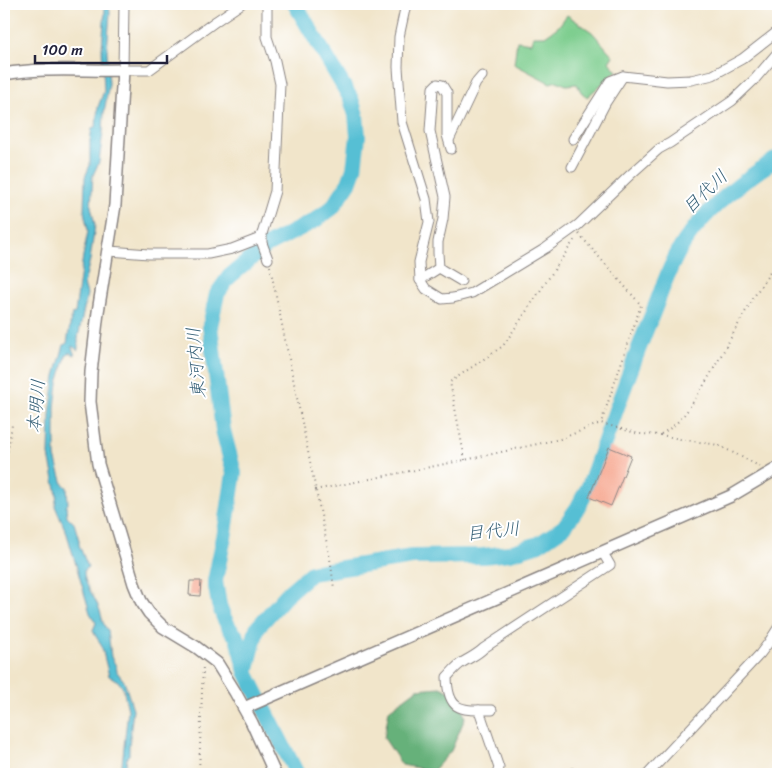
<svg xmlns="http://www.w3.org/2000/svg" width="782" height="778" font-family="Sriracha,'Klee One',sans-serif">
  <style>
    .green { fill: #7ece8f; stroke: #507865 }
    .forest { fill: #66b17a; stroke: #446a5a }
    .water { fill: #57bfd4; stroke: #3c7088 }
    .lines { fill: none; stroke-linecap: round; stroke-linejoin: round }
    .river { stroke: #57bfd4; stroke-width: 16 }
    .building { fill: #f7ac95 }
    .minor-casing { stroke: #8a8482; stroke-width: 11 }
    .tertiary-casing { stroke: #8a8482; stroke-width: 14 }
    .path { stroke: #8a8482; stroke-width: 2; stroke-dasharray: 1 4; stroke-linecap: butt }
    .minor { stroke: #fff; stroke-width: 9 }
    .tertiary { stroke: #fff; stroke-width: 11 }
    .labels { text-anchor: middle; stroke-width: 4; stroke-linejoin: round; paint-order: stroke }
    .water-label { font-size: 18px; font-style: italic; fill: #376178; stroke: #fff }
  </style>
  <rect width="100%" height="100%" fill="#fff"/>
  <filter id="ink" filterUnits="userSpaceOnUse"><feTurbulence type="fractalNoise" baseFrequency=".02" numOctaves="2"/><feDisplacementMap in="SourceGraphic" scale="10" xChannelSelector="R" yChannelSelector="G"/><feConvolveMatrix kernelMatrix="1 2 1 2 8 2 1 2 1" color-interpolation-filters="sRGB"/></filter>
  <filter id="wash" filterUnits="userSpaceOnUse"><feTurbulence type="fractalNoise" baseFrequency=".0096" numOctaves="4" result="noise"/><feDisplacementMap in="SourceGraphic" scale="20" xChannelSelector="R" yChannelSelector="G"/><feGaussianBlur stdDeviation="1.12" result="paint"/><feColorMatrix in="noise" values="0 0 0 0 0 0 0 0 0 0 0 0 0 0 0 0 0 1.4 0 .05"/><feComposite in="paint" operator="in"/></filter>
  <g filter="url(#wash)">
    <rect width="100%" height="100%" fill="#f1e5ca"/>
    <path class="green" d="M 567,15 L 592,32 L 613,56 L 609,62 L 617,71 L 587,97 L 581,92 L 577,84 L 566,85 L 557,81 L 550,83 L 514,64 L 517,41 L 531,43 L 533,36 L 545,36 L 558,27 Z"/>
    <path class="forest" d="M 440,687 L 459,696 L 465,718 L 451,751 L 433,771 L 402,765 L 384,738 L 389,710 L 417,689 Z"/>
    <path class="water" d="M 102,4 L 109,4 L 110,13 L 107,51 L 109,84 L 104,113 L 103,132 L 99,162 L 93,175 L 91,206 L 95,225 L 90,260 L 84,284 L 87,294 L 78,338 L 78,350 L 72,346 L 72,348 L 75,355 L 69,352 L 66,356 L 58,383 L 55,407 L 55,457 L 63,484 L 67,487 L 68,504 L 66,506 L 67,516 L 74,523 L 79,540 L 79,545 L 88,567 L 84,570 C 83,584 94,595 99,608 C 102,615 102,625 108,630 L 111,657 L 116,666 L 117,672 L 124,681 L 133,709 L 129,746 L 129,755 L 127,756 L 125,774 L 121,774 L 128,710 L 123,688 L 118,681 L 109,676 L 101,644 L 95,635 L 93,630 L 96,623 L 90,613 L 67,534 L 55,506 L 57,495 L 49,455 L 50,415 L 55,376 L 64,345 L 67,343 L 72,314 L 75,313 L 83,256 L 88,231 L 84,211 L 85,177 L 90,165 L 90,141 L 92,128 L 96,126 L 98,107 L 104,91 L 102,48 L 105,10 Z"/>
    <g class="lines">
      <g class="river">
        <path d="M 295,4 L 351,99 L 356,115 L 358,136 L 354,169 L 349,183 L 332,208 L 314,221 L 266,246 L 229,277 L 217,294 L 210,326 L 223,430 L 234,473 L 225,532 L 215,581 L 219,605 L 224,618 L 230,629 L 237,637 L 246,672 L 297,774"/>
        <path d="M 247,669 L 257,628 L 289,592 L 311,573 L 412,557 L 483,556 L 510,553 L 539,544 L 564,527 L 578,507 L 589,486 C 610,427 630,368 654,310 C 663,287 671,262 685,241 C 709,206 743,180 778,158"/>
      </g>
    </g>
    <g id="blocks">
      <g class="building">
        <path d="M 609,447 L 631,456 L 611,506 L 589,497 Z"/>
        <path d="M 190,581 L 201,581 L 200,596 L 189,595 Z"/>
      </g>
    </g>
  </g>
  <g filter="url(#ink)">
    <use href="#blocks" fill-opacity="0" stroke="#8a8482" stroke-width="1"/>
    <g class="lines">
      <g class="minor-casing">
        <g id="minor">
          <path d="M 124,4 L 123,70 L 149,70 L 216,21 L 241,4"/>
          <path d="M 267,4 L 267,37 L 275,61 L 280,84 L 275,191 L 262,234 L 262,243 L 268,259"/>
          <path d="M 406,4 L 399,37 L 398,67 L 400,96 L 402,122 L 426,199 L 429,222 L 419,262 L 420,280 L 426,289 L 442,299 L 453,298 L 472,293 L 546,248 L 578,225 L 630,175 L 659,149 L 670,143 L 732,101 L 755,79 L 778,52"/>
          <path d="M 573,139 L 610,81 L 623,76"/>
          <path d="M 449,140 L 476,83 L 482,76"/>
          <path d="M 572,167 L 606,102 L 623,76 L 667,81 L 691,80 L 713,75 L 742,59 L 778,31"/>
          <path d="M 109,251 L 149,254 L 208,254 L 232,249 L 258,239 L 262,234"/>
          <path d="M 439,268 L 438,253 L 438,242 L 443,219 L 445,197 L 430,131 L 433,88 L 437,84 L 442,85 L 447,93 L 447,135 L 451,149"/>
          <path d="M 420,280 L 439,268 L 461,281"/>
          <path d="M 479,710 L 499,768 L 497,774"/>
          <path d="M 492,710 C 462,710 448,713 447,677 C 452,672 456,666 463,662 C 471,657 477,655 484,648 L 610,565 L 603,553"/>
          <path d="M 572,773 L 573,774"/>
          <path d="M 648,774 L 760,654 L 769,642 L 778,628"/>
        </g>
      </g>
      <g class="tertiary-casing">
        <g id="tertiary">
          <path d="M 4,74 C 44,67 83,71 123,70 L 115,205 L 98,312 L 91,372 L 90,402 L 98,464 L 134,584 L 141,601 L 149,613 L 163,627 L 196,647 L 217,663 L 235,692 L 252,723 L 275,774"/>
          <path d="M 244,708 L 731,496 L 778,468"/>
        </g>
      </g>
      <g class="path">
        <path d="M 579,234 L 641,305 L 601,423"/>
        <path d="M 270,266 L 331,564 L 334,589"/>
        <path d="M 661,434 C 681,423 687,411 699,393 C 718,363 734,331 752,300 C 760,287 768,274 778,263"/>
        <path d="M 465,460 L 450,382 L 503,346 L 575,239"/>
        <path d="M 4,481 L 7,455 L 12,425"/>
        <path d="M 315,490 L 465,460 L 560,439 L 601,423 L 639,434 L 661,435 L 680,439 L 718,445 L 761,467"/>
        <path d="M 199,774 L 203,664"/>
      </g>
      <use href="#minor" class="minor"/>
      <use href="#tertiary" class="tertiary"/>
    </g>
  </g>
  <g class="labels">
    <g class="water-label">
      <text transform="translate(705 192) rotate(-44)" y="6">目代川</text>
      <text transform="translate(196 363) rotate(-95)" y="6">東河内川</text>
      <text transform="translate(36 406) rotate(-85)" y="6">本明川</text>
      <text transform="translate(493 531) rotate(-6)" y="6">目代川</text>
    </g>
  </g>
  <rect width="782" height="778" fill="none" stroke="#fff" stroke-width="20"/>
  <path d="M35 55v8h132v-8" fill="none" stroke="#22223b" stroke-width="2.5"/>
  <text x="42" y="55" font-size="15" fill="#22223b" stroke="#ffffff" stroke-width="4" paint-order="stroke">100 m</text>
</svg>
